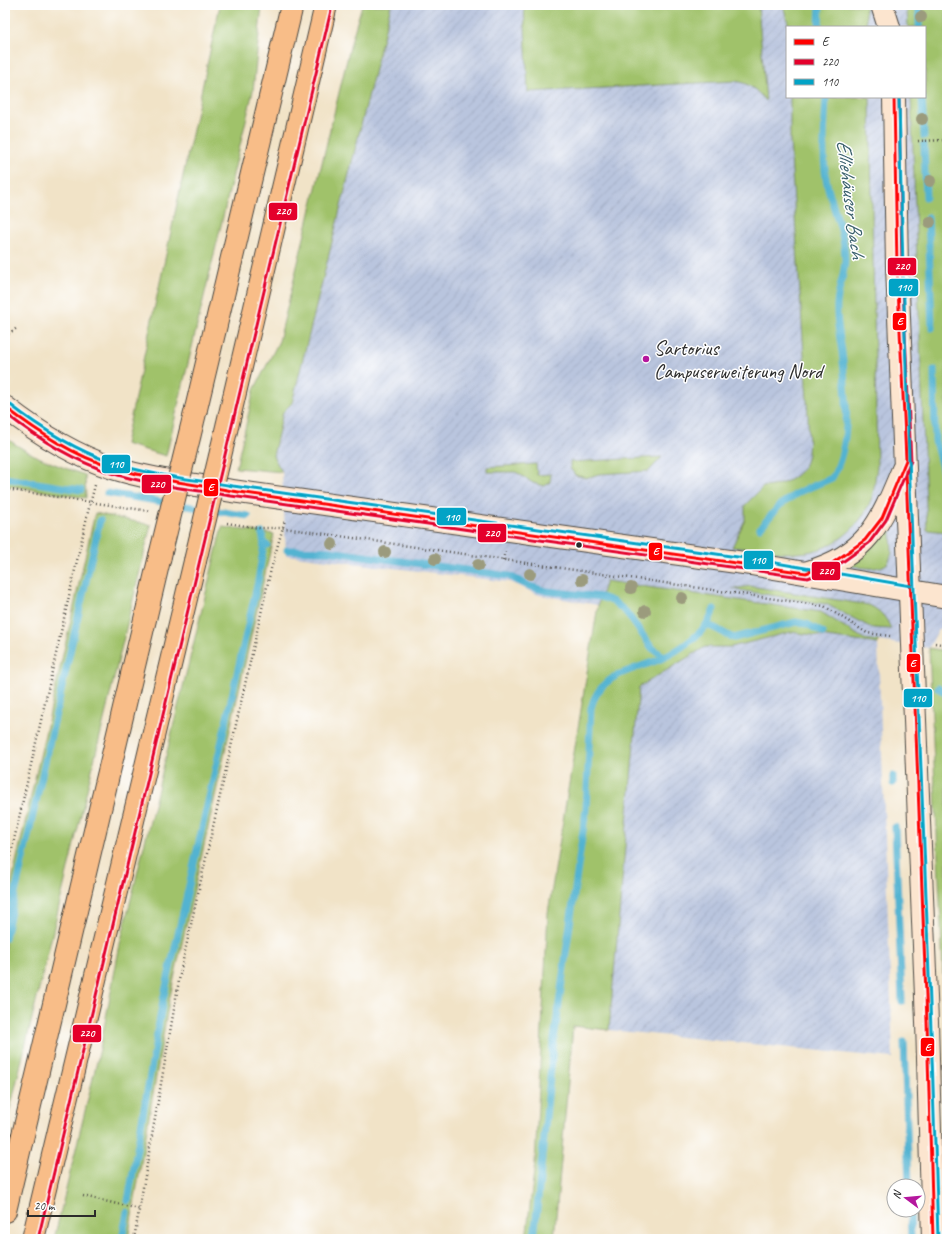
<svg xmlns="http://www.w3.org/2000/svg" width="952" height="1244" font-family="Caveat,sans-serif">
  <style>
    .industrial { fill: url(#industrial-furrows); fill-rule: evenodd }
    .grass { fill: #a0c26b; stroke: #66764b }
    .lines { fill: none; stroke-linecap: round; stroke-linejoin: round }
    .stream { stroke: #52b3d1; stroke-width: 7 }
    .secondary-casing { stroke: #494742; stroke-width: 24 }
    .highway-casing { stroke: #494742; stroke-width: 24 }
    .path { stroke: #494742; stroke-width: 2.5; stroke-dasharray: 1 3; stroke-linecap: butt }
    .secondary { stroke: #fce5cf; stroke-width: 22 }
    .highway { stroke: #f8bd88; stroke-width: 22 }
    .highway-bridge-casing { stroke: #494742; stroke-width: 24; stroke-linecap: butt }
    .highway-bridge { stroke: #f8bd88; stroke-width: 22 }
    .bus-1-casing { stroke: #fff; stroke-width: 6 }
    .bus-2-casing { stroke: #fff; stroke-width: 6 }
    .bus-3-casing { stroke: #fff; stroke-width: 6 }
    .bus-1 { stroke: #f00; stroke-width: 3 }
    .bus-2 { stroke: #e4002b; stroke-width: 3 }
    .bus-3 { stroke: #02a3c6; stroke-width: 3 }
    .tree { fill: #9b9b7d }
    .poi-dot { fill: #b5179e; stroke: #fff; stroke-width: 1.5 }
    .bus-dot { fill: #2b2b2b; stroke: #fff; stroke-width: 1.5 }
    .labels { text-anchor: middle; stroke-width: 3; stroke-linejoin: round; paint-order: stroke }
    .poi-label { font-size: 20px; fill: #2b2b2b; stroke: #fff; text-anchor: start }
    .water-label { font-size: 21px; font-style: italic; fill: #3b616d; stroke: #fff }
    .line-badge { stroke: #fff; stroke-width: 1.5 }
    .badge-label { font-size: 11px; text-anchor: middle; font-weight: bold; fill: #fff }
  </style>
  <defs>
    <pattern id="industrial-furrows" width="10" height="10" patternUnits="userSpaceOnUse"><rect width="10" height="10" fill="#b9c5de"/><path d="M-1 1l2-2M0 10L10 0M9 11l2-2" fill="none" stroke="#9fa9bf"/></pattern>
  </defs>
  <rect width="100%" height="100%" fill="#fff"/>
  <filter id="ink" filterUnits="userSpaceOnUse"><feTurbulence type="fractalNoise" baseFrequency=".025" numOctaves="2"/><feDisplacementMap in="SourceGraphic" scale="8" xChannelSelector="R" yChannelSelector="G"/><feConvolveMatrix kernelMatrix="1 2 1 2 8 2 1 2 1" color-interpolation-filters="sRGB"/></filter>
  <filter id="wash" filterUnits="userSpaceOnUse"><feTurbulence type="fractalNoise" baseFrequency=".012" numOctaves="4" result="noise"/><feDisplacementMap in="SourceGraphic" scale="16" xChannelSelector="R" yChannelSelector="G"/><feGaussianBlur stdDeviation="0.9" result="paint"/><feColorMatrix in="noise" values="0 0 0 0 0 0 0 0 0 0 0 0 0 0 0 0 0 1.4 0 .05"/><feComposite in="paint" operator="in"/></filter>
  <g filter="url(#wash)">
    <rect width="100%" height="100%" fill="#f1e3c7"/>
    <g class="industrial">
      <path d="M 391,5 L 947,5 L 947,625 L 938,630 L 929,648 L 864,639 L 821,612 L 606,581 L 598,605 L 539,595 L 509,582 L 286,555 L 282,472 L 273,456 L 283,412 L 292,403 ZM 787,27 L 925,27 L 925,97 L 787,97 Z"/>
      <path d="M 791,632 L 878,644 L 893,1058 L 609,1030 L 639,687 L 705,647 L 731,647 Z"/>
    </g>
    <g class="grass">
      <path d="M 220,5 L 262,5 L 253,91 L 166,456 L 125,444 Z"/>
      <path d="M 362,5 L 391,5 L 292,403 L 283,412 L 273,456 L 282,472 L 236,468 L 254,390 L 279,341 L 352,39 Z"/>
      <path d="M 524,5 L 758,5 L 766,101 C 757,91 750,83 735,81 L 528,92 Z"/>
      <path d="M 783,5 L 865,5 L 867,27 L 789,27 Z"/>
      <path d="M 913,5 L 947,5 L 947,532 L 927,530 L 911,97 L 925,97 L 925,27 L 908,27 L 907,9 L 913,8 Z"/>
      <path d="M 790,97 L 870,97 L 877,467 C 875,476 875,485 873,494 C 863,527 833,551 799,553 C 777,554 754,549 732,547 L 745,520 L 745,505 L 763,487 C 781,486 802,478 807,459 C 810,446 808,429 808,415 L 790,141 Z"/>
      <path d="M 5,437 C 28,455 58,466 85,475 L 86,498 L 5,485 Z"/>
      <path d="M 662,457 L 649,471 L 599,474 L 586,478 L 575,475 L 570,468 L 570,462 Z"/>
      <path d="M 536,464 L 537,475 L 551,474 L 550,482 L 545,486 L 533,483 L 516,472 L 487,472 L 487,467 Z"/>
      <path d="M 890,509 L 892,553 L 888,563 C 875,573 855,566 840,563 Z"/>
      <path d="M 95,513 L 151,525 L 5,1130 L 5,911 Z"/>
      <path d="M 222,527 L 274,534 L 169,1001 L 128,1239 L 54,1239 L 100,1049 L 120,944 Z"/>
      <path d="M 606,581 L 821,612 L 864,639 L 878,641 L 878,644 L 791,632 L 731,647 L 705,647 L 639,687 L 609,1030 L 573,1026 L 554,1239 L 526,1239 L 535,1163 L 548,913 L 598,605 Z"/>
      <path d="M 750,586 L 869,605 C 881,611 886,617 891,629 L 872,628 L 826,604 L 733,589 Z"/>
      <path d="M 929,648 L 947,651 L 947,985 L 943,974 Z"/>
      <path d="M 947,1057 L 947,1234 L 942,1162 Z"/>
    </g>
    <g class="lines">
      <g class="stream">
        <path d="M 919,5 L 919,27"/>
        <path d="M 819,27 L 820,5"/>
        <path d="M 922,97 L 924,136"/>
        <path d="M 924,145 L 926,197"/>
        <path d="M 928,217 L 932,328"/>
        <path d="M 934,370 L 935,441 L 947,487"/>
        <path d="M 5,478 L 81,490"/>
        <path d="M 107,493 L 248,516"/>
        <path d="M 760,528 L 780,505 L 799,492 L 832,478 C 853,443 846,391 842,352 C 840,337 836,320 837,304 C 838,289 845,274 845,259 C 845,233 834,212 828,188 C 821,159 825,126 826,97"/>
        <path d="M 262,533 L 264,544 L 267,545"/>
        <path d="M 287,550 L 328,551 L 509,576 L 529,586 L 546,591 L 601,597 L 614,602 L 626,612 L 652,648 L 665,657"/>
        <path d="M 706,625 C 719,628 723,634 734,638 L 796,622 L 807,624 L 823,633"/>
        <path d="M 938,688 L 947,695"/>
        <path d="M 893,776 L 893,783"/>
        <path d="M 895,827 L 902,1001"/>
        <path d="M 5,938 L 100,520"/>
        <path d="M 904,1042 L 909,1186"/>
        <path d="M 128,1201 L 163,1000 L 258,581 L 264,544"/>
        <path d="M 910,1210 L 911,1239"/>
        <path d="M 122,1239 L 127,1212"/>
        <path d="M 534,1239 L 553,1047 L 586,809 L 591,708 C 600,671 636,671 665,657 C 677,651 699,636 706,625 C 710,621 712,614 714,609"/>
      </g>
    </g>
  </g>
  <g filter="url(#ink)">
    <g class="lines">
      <g class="secondary-casing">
        <g id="secondary">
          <path d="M 882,5 L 889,27"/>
          <path d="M 894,97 L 897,267 L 927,1022 L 933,1239"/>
          <path d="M 5,407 C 37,432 73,455 113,468 C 151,480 193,484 232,491 L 751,564 L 947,597"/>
          <path d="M 808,572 C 868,555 881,522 903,469"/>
        </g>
      </g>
      <g class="highway-casing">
        <g id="highway">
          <path d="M 196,409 L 292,5"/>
          <path d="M 230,414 L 326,5"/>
          <path d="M 5,1211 L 160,556"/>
          <path d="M 33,1239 L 195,561"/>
        </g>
      </g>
      <g class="path">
        <path d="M 918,141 L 947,140"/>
        <path d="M 5,336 L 17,328"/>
        <path d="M 5,489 L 149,511"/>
        <path d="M 227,523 L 259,528 L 284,528 L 824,606 L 867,633 L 890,636"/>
        <path d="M 503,560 L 505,551"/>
        <path d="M 935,643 L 947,645"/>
        <path d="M 5,880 L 88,512 L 95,485"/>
        <path d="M 83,1196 L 139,1209"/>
        <path d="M 134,1239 L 181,969 L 271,569 L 285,520"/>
      </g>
      <use href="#secondary" class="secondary"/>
      <use href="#highway" class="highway"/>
      <g class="highway-bridge-casing">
        <g id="highway-bridge">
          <path d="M 160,556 L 196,409"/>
          <path d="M 195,561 L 230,414"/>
        </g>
      </g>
      <use href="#highway-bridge" class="highway-bridge"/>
      <g class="bus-1-casing">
        <g id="bus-1">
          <path d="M 5,407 C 38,432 74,456 114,468 C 153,480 193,484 232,491 L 806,573 L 831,564 L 865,540 L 882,518 L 906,460 L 897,267 L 894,97"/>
          <path d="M 906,471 L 927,1022 L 933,1239"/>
        </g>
      </g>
      <g class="bus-2-casing">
        <g id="bus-2">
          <path d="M 5,413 C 37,438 72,460 111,473 C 150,485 191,489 231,496 L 808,578 L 834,568 L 869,543 L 886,520 L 911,461 L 902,267 L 899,97"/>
          <path d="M 38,1239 L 332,6"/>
        </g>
      </g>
      <g class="bus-3-casing">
        <g id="bus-3">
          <path d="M 899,97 C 906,478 927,858 938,1239"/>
          <path d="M 8,403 C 40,428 75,450 113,463 C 152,476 193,479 233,486 L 752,559 L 911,586"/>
        </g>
      </g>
      <use href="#bus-1" class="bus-1"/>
      <use href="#bus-2" class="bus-2"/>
      <use href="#bus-3" class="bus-3"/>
    </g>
    <g class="tree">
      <circle cx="921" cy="17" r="6"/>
      <circle cx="922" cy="119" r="6"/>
      <circle cx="930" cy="181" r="6"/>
      <circle cx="930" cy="222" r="6"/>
      <circle cx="332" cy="544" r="6"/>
      <circle cx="385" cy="552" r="6"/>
      <circle cx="435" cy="559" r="6"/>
      <circle cx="478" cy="565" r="6"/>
      <circle cx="530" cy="574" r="6"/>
      <circle cx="582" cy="580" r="6"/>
      <circle cx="631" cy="588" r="6"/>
      <circle cx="682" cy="598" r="6"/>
      <circle cx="645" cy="611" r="6"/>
    </g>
  </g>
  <circle class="poi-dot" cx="646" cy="359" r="4"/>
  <circle class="bus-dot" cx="579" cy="545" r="3.5"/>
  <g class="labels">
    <g class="poi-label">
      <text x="654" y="355">Sartorius<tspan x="654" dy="23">Campuserweiterung Nord</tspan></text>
    </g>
    <g class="water-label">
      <text transform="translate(851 199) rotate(83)" y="7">Elliehäuser Bach</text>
    </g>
  </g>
  <g class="line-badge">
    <rect x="268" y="202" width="30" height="19" rx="4" fill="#e4002b"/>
    <rect x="887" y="257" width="30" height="19" rx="4" fill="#e4002b"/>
    <rect x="888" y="278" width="31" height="19" rx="4" fill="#02a3c6"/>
    <rect x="892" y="312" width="15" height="19" rx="4" fill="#f00"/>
    <rect x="101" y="454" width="30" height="20" rx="4" fill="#02a3c6"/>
    <rect x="141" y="474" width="31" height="20" rx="4" fill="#e4002b"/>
    <rect x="203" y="478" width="16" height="19" rx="4" fill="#f00"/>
    <rect x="436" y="507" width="31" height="19" rx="4" fill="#02a3c6"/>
    <rect x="477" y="523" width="30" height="20" rx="4" fill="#e4002b"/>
    <rect x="648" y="542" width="15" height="19" rx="4" fill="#f00"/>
    <rect x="743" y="550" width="31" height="20" rx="4" fill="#02a3c6"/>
    <rect x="811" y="561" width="30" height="20" rx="4" fill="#e4002b"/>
    <rect x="906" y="653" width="15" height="20" rx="4" fill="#f00"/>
    <rect x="903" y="688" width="30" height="20" rx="4" fill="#02a3c6"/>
    <rect x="72" y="1024" width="30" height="19" rx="4" fill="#e4002b"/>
    <rect x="920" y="1037" width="15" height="20" rx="4" fill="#f00"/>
  </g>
  <g class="badge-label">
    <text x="283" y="215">220</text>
    <text x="902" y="270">220</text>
    <text x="904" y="291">110</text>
    <text x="900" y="325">E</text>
    <text x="116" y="468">110</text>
    <text x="157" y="488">220</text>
    <text x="211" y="491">E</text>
    <text x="452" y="521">110</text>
    <text x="492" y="537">220</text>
    <text x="656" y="555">E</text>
    <text x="758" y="564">110</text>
    <text x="826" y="575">220</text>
    <text x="913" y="667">E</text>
    <text x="918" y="702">110</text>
    <text x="87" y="1037">220</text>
    <text x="928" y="1051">E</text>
  </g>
  <rect width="952" height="1244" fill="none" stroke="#fff" stroke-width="20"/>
  <rect x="786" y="26" width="140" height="72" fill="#ffffff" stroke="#aaaaaa"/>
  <rect x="794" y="39" width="20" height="6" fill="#ff0000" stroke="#aaaaaa"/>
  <text x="822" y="46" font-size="12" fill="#2b2b2b">E</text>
  <rect x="794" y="59" width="20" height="6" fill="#e4002b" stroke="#aaaaaa"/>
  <text x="822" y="66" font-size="12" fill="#2b2b2b">220</text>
  <rect x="794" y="79" width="20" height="6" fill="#02a3c6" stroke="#aaaaaa"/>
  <text x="822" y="86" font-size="12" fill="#2b2b2b">110</text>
  <g transform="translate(906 1198) rotate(286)"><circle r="19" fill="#ffffff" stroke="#aaaaaa"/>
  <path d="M0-3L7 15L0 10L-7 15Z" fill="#b5179e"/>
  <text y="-6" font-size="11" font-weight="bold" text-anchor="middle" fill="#2b2b2b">N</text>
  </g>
  <path d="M28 1210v6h67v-6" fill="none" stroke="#2b2b2b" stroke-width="2"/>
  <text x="34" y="1210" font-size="12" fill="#2b2b2b" stroke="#ffffff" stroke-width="3" paint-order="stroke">20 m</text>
</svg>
